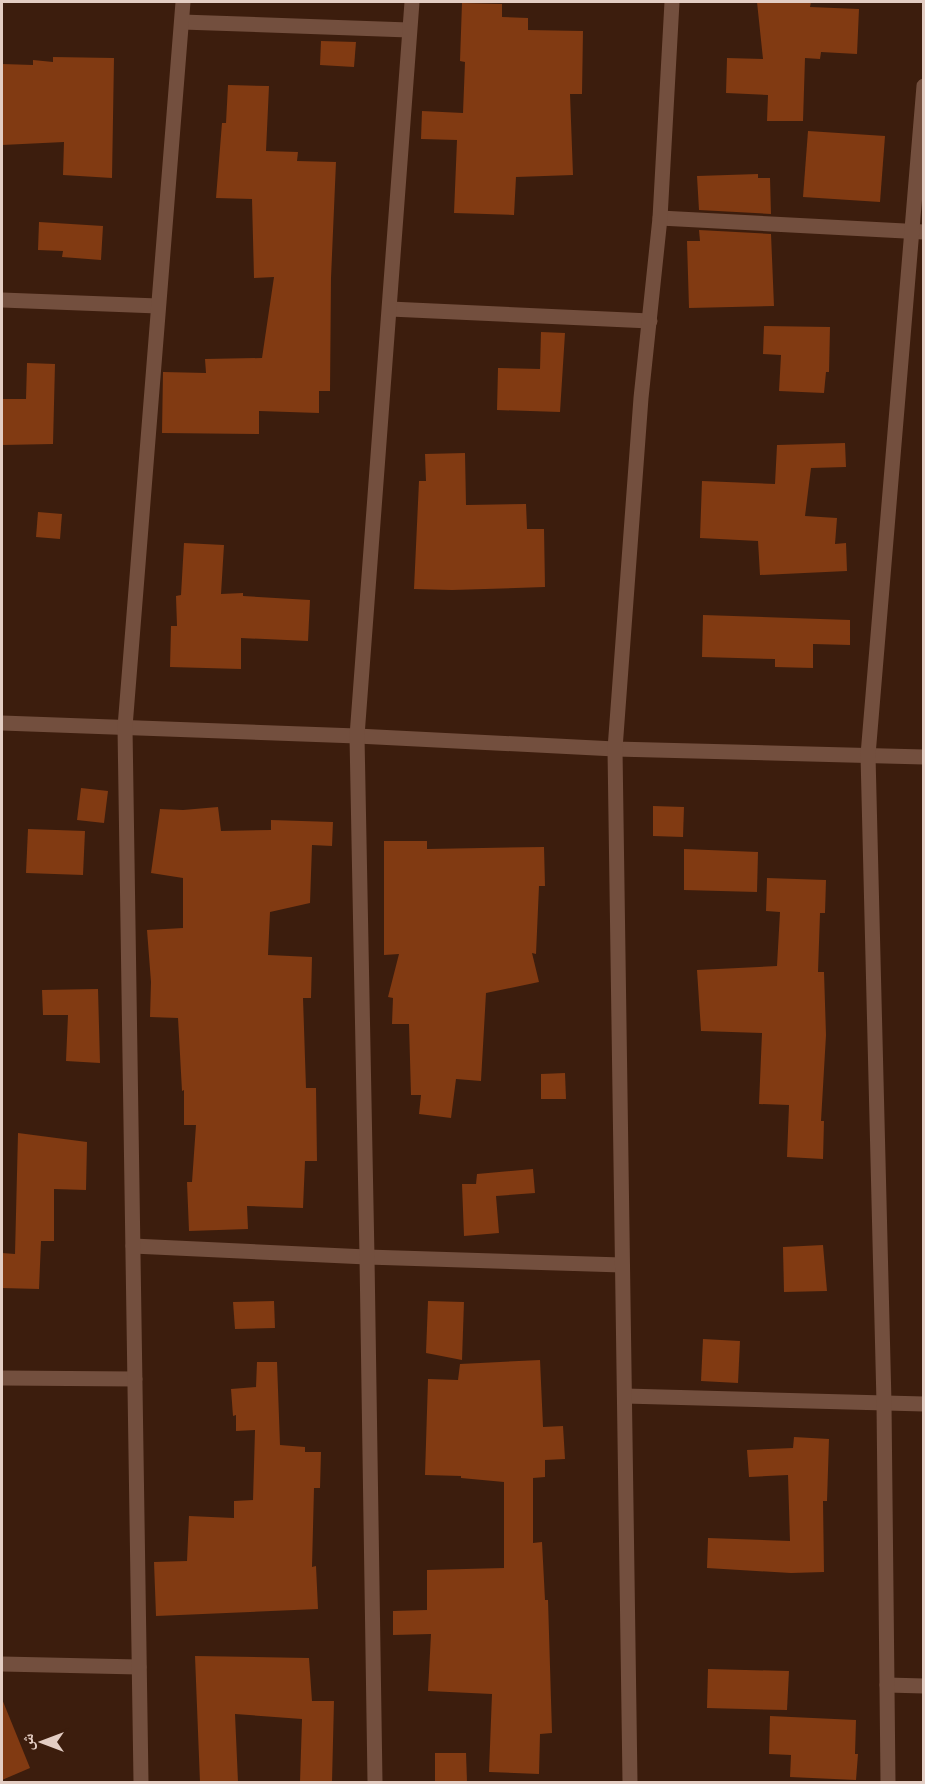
<svg xmlns="http://www.w3.org/2000/svg" width="925" height="1784" font-family="Arial,'Noto Naskh Arabic',sans-serif">
  <style>
    .building { fill: #813a12 }
    .lines { fill: none; stroke-linecap: round; stroke-linejoin: round }
    .minor { stroke: #734f3e; stroke-width: 15 }
  </style>
  <rect width="100%" height="100%" fill="#3c1d0d"/>
  <g class="building">
    <path d="M 757,2 L 811,2 L 810,7 L 859,9 L 857,54 L 821,52 L 820,59 L 805,58 L 803,121 L 767,121 L 768,95 L 726,93 L 727,58 L 763,59 Z"/>
    <path d="M 462,3 L 502,4 L 502,17 L 528,18 L 528,30 L 583,31 L 582,94 L 570,94 L 573,175 L 516,177 L 514,215 L 454,213 L 457,140 L 421,139 L 422,111 L 463,113 L 465,62 L 460,61 Z"/>
    <path d="M 321,41 L 356,42 L 354,67 L 320,65 Z"/>
    <path d="M 53,57 L 114,58 L 112,178 L 63,175 L 64,142 L 2,145 L 2,64 L 33,65 L 33,60 L 53,62 Z"/>
    <path d="M 228,85 L 269,86 L 266,151 L 298,152 L 297,161 L 336,162 L 331,278 L 330,391 L 319,391 L 319,413 L 259,411 L 259,434 L 162,433 L 163,372 L 206,373 L 205,359 L 262,358 L 274,277 L 254,278 L 252,199 L 216,198 L 222,123 L 226,123 Z"/>
    <path d="M 808,131 L 885,136 L 880,202 L 803,197 Z"/>
    <path d="M 758,174 L 758,178 L 770,178 L 771,214 L 699,210 L 697,176 Z"/>
    <path d="M 39,222 L 103,226 L 101,260 L 62,257 L 63,251 L 38,250 Z"/>
    <path d="M 699,230 L 771,234 L 774,306 L 689,308 L 687,241 L 700,241 Z"/>
    <path d="M 764,326 L 830,327 L 829,372 L 826,372 L 824,393 L 779,391 L 781,355 L 763,354 Z"/>
    <path d="M 541,332 L 565,333 L 560,412 L 497,410 L 498,368 L 540,369 Z"/>
    <path d="M 27,363 L 55,364 L 53,444 L 2,445 L 2,399 L 26,399 Z"/>
    <path d="M 845,443 L 846,467 L 811,468 L 805,516 L 837,518 L 835,544 L 846,543 L 847,571 L 760,575 L 758,541 L 700,538 L 702,481 L 775,484 L 777,445 Z"/>
    <path d="M 465,453 L 466,505 L 526,504 L 527,529 L 544,529 L 545,587 L 452,590 L 414,589 L 419,481 L 426,481 L 425,454 Z"/>
    <path d="M 38,512 L 62,514 L 60,539 L 36,537 Z"/>
    <path d="M 184,543 L 224,545 L 221,594 L 243,593 L 243,596 L 310,600 L 308,641 L 241,638 L 241,669 L 170,667 L 171,626 L 177,626 L 176,596 L 181,595 Z"/>
    <path d="M 703,615 L 850,620 L 850,645 L 813,644 L 813,668 L 775,667 L 775,659 L 702,657 Z"/>
    <path d="M 81,788 L 108,791 L 104,823 L 77,820 Z"/>
    <path d="M 653,806 L 684,807 L 683,837 L 653,836 Z"/>
    <path d="M 218,807 L 221,831 L 271,830 L 271,820 L 333,822 L 332,846 L 312,845 L 310,903 L 270,912 L 268,955 L 312,957 L 311,998 L 303,998 L 306,1088 L 316,1088 L 317,1161 L 305,1161 L 303,1208 L 247,1206 L 248,1229 L 189,1231 L 187,1182 L 192,1182 L 196,1125 L 184,1125 L 184,1090 L 182,1091 L 178,1018 L 150,1017 L 151,982 L 147,930 L 183,928 L 183,878 L 151,873 L 160,809 L 183,810 Z"/>
    <path d="M 28,829 L 85,831 L 83,875 L 26,873 Z"/>
    <path d="M 384,841 L 427,841 L 427,849 L 544,847 L 545,886 L 539,886 L 536,954 L 532,953 L 539,982 L 486,993 L 481,1081 L 456,1079 L 451,1118 L 419,1114 L 421,1095 L 411,1095 L 409,1024 L 392,1024 L 393,998 L 388,997 L 399,954 L 384,955 Z"/>
    <path d="M 684,849 L 758,852 L 757,892 L 684,890 Z"/>
    <path d="M 767,878 L 826,880 L 825,913 L 820,913 L 818,972 L 824,972 L 826,1035 L 821,1121 L 824,1121 L 823,1159 L 787,1157 L 789,1105 L 759,1104 L 762,1033 L 701,1031 L 697,970 L 777,966 L 780,912 L 766,911 Z"/>
    <path d="M 98,989 L 100,1063 L 66,1061 L 68,1015 L 43,1015 L 42,990 Z"/>
    <path d="M 565,1073 L 566,1099 L 541,1099 L 541,1074 Z"/>
    <path d="M 18,1133 L 87,1142 L 86,1190 L 54,1189 L 54,1241 L 41,1241 L 39,1289 L 2,1288 L 2,1253 L 15,1254 Z"/>
    <path d="M 533,1169 L 535,1193 L 496,1196 L 499,1233 L 464,1236 L 462,1184 L 476,1184 L 477,1174 Z"/>
    <path d="M 823,1245 L 827,1291 L 784,1292 L 783,1247 Z"/>
    <path d="M 274,1301 L 275,1328 L 235,1329 L 233,1302 Z"/>
    <path d="M 428,1301 L 464,1302 L 462,1360 L 426,1353 Z"/>
    <path d="M 703,1339 L 740,1341 L 738,1383 L 701,1381 Z"/>
    <path d="M 540,1360 L 543,1427 L 563,1426 L 565,1459 L 545,1460 L 545,1477 L 533,1478 L 533,1543 L 542,1542 L 545,1600 L 548,1600 L 552,1733 L 540,1734 L 539,1774 L 489,1772 L 492,1694 L 428,1691 L 431,1634 L 393,1635 L 393,1611 L 427,1610 L 427,1570 L 504,1568 L 504,1482 L 461,1478 L 461,1476 L 425,1475 L 428,1379 L 458,1380 L 460,1364 Z"/>
    <path d="M 257,1362 L 277,1362 L 280,1445 L 305,1447 L 305,1452 L 321,1452 L 320,1488 L 314,1488 L 312,1567 L 316,1566 L 318,1609 L 156,1616 L 154,1562 L 187,1561 L 189,1516 L 234,1518 L 234,1501 L 253,1500 L 255,1430 L 236,1431 L 236,1415 L 233,1416 L 231,1389 L 256,1387 Z"/>
    <path d="M 794,1437 L 829,1439 L 827,1501 L 823,1501 L 824,1572 L 791,1573 L 707,1568 L 708,1538 L 790,1541 L 788,1475 L 749,1477 L 747,1450 L 793,1448 Z"/>
    <path d="M 195,1656 L 309,1658 L 312,1701 L 334,1701 L 332,1782 L 300,1782 L 302,1719 L 235,1714 L 238,1782 L 200,1782 Z"/>
    <path d="M 708,1669 L 789,1671 L 787,1710 L 707,1708 Z"/>
    <path d="M 2,1699 L 30,1768 L 2,1780 Z"/>
    <path d="M 770,1716 L 856,1720 L 855,1754 L 858,1754 L 856,1780 L 790,1777 L 791,1755 L 769,1754 Z"/>
    <path d="M 435,1753 L 466,1753 L 467,1782 L 435,1782 Z"/>
  </g>
  <g class="lines">
    <g class="minor">
      <path d="M 182,22 L 409,30"/>
      <path d="M 660,218 L 924,232"/>
      <path d="M 2,300 L 158,306"/>
      <path d="M 390,309 L 650,321"/>
      <path d="M 2,723 L 357,736 L 615,749 L 924,757"/>
      <path d="M 133,1246 L 367,1257 L 622,1265"/>
      <path d="M 2,1378 L 135,1379"/>
      <path d="M 625,1396 L 924,1404"/>
      <path d="M 2,1664 L 139,1667"/>
      <path d="M 887,1685 L 924,1686"/>
      <path d="M 141,1782 L 125,727 L 183,2"/>
      <path d="M 375,1782 L 367,1257 L 357,736 L 412,2"/>
      <path d="M 630,1782 L 615,749 L 641,398 L 660,218 L 672,2"/>
      <path d="M 888,1782 L 884,1403 L 868,755 L 924,86"/>
    </g>
  </g>
  <rect width="925" height="1784" fill="none" stroke="#e3cdc3" stroke-width="6"/>
  <g transform="translate(42 1742) rotate(270)" stroke="#3c1d0d" stroke-width="4.5" paint-order="stroke">
  <path d="M0-4.5L10 22L0 15L-10 22Z" fill="#e3cdc3"/>
  <text y="-9" font-size="16" font-weight="bold" text-anchor="middle" fill="#e3cdc3">ش</text>
  </g>
</svg>
